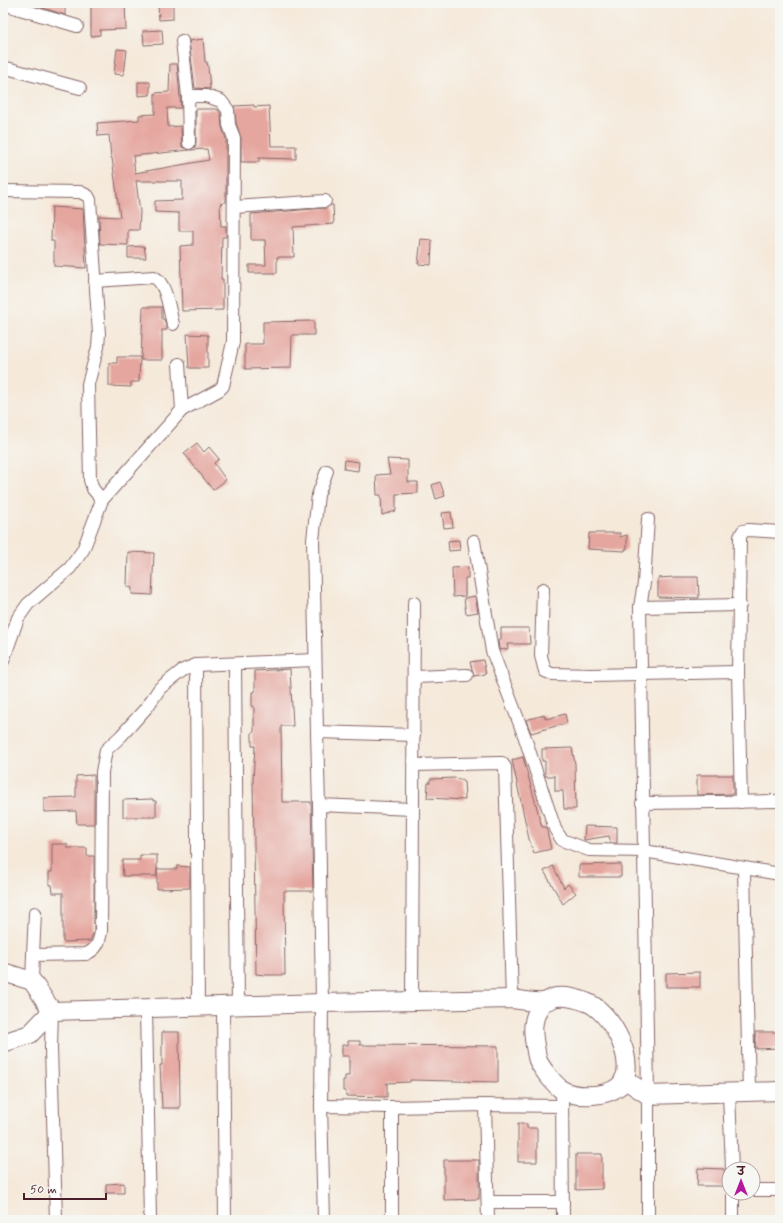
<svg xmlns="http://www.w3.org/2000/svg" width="783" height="1223" font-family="Mynerve,'Playpen Sans Deva',sans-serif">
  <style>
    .building { fill: #e5a69f }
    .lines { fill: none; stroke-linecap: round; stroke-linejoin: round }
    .street-casing { stroke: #866668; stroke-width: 14 }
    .secondary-casing { stroke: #866668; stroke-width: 20 }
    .street { stroke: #fff; stroke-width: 12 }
    .secondary { stroke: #fff; stroke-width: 18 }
  </style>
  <rect width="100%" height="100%" fill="#f6f6f2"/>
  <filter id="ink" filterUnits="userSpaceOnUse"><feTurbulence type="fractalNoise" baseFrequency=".025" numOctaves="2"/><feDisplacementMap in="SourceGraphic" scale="8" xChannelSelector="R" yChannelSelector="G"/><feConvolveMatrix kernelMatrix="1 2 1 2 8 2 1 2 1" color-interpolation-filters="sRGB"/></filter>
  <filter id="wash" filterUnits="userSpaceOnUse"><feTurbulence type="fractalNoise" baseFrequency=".012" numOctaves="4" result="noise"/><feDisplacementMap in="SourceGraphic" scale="16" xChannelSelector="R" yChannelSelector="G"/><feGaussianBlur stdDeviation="0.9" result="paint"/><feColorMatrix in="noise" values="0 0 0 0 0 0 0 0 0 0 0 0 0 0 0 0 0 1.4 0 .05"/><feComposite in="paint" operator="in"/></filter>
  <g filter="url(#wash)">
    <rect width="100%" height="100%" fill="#f5e9da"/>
    <g id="blocks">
      <g class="building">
        <path d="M 41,3 L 65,3 L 65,15 L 40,7 Z"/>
        <path d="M 91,3 L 125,3 L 126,29 L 100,30 L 100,35 L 91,36 Z"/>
        <path d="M 173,4 L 173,19 L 159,20 L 158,5 Z"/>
        <path d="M 162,30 L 163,44 L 144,45 L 143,31 Z"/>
        <path d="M 203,39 L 205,62 L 207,62 L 208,67 L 210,89 L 195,88 L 189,41 Z"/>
        <path d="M 117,49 L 127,50 L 124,75 L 114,74 Z"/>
        <path d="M 170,64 L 177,64 L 181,108 L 167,108 L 168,127 L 181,126 L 182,147 L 189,150 L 133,156 L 135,173 L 209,160 L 207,149 L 190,150 L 195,147 L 196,143 L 196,109 L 217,109 L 221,114 L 222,127 L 226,139 L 226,202 L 220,204 L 221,226 L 226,226 L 226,237 L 222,237 L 221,279 L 223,279 L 223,310 L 182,311 L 180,246 L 193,245 L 193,231 L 179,231 L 179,213 L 155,212 L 155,201 L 182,200 L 182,181 L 136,181 L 140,212 L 139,230 L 128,230 L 128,245 L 100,244 L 99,216 L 120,217 L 112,158 L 111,158 L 109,135 L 98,136 L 97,123 L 139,120 L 139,115 L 155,114 L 155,93 L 169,92 Z"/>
        <path d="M 138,82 L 150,82 L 150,95 L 138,96 Z"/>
        <path d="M 254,105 L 254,107 L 269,106 L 271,146 L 296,146 L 296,159 L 259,158 L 259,162 L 241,162 L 241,138 L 236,123 L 234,106 Z"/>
        <path d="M 331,205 L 333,205 L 334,224 L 293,227 L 294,257 L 277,257 L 277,273 L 249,273 L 249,265 L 266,265 L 265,240 L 251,240 L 251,214 L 325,208 Z"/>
        <path d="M 52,207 L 83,209 L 86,268 L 54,266 L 54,241 L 51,241 Z"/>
        <path d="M 421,239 L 432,240 L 431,265 L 418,264 Z"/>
        <path d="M 144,246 L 146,258 L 128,258 L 128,247 Z"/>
        <path d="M 143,307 L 162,307 L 162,319 L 164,319 L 167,328 L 167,330 L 162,330 L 162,360 L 141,360 Z"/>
        <path d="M 314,321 L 314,335 L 292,335 L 291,368 L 245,369 L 245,344 L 263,344 L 263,322 Z"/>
        <path d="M 187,334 L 208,335 L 208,368 L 189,368 Z"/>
        <path d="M 117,357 L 140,357 L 139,382 L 131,382 L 131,387 L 109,386 L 109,363 L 117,363 Z"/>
        <path d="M 197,443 L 204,452 L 209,447 L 219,459 L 214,463 L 226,480 L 213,490 L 184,453 Z"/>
        <path d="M 387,459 L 408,460 L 408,482 L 418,482 L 418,493 L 396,494 L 396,511 L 382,515 L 381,495 L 377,495 L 376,475 L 390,474 Z"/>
        <path d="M 345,460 L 359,462 L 358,471 L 344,469 Z"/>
        <path d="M 440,482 L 445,496 L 436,499 L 432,485 Z"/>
        <path d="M 451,512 L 453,527 L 444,528 L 442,513 Z"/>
        <path d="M 589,533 L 620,533 L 620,537 L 627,535 L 627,549 L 625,549 L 625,551 L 588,549 Z"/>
        <path d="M 459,540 L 460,550 L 449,551 L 448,541 Z"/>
        <path d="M 128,552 L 154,553 L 152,595 L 132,594 L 132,588 L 127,587 Z"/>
        <path d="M 468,567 L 468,578 L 465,578 L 465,596 L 453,597 L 452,568 Z"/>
        <path d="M 675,577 L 698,577 L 699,598 L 658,597 L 658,578 Z"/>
        <path d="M 475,596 L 478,612 L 466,614 L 464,598 Z"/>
        <path d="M 501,628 L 529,628 L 530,644 L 507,644 L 508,649 L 499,650 L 498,640 L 501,640 Z"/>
        <path d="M 483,660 L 486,674 L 474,676 L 470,662 Z"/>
        <path d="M 290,669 L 293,726 L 281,726 L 282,802 L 311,802 L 313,891 L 284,891 L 285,975 L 266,975 L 256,974 L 253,780 L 255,746 L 252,746 L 252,732 L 254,732 L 254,706 L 252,707 L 252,692 L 255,692 L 255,671 Z"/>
        <path d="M 565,714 L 567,723 L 531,733 L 526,720 L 544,715 L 546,719 Z"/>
        <path d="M 572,748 L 575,764 L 576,809 L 564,809 L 563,791 L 555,791 L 555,776 L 545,776 L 545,761 L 542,761 L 542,749 Z"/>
        <path d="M 523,757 L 542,827 L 546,827 L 551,849 L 534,853 L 529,839 L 512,760 Z"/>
        <path d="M 94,775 L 94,824 L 77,824 L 76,811 L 44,812 L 44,798 L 76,797 L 76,776 Z"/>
        <path d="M 697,775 L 733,775 L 733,794 L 697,795 Z"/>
        <path d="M 455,778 L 464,780 L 465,800 L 427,798 L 428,783 L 430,783 L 430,779 Z"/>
        <path d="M 153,799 L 153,801 L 156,801 L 156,817 L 123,817 L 123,800 Z"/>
        <path d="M 585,826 L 617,827 L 617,843 L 611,843 L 609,836 L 584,840 Z"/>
        <path d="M 52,844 L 67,844 L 67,848 L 87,848 L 87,856 L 94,856 L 94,931 L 90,941 L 63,942 L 63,893 L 53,893 L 52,885 L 49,885 L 49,872 L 52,872 Z"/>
        <path d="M 140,855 L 157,855 L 157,876 L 123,876 L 122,860 L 140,860 Z"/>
        <path d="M 621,864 L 621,877 L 579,877 L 579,865 Z"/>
        <path d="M 177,866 L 190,867 L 190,888 L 157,889 L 157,869 L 177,869 Z"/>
        <path d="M 553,866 L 564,888 L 568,884 L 576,893 L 563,904 L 544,871 Z"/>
        <path d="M 700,972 L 700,987 L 666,987 L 666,973 Z"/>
        <path d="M 162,1032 L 179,1032 L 180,1108 L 162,1108 L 160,1065 L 162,1065 Z"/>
        <path d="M 755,1032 L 780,1032 L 780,1048 L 756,1049 Z"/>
        <path d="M 348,1041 L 360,1041 L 360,1045 L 498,1046 L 498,1082 L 410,1080 L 410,1082 L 387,1083 L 387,1097 L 346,1096 L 346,1091 L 343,1091 L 343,1080 L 345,1080 L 345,1076 L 349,1076 L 349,1056 L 342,1056 L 342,1045 L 348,1045 Z"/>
        <path d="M 518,1124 L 527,1124 L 527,1128 L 537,1128 L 537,1162 L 518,1162 Z"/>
        <path d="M 576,1154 L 602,1154 L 602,1189 L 576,1190 Z"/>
        <path d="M 444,1160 L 479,1160 L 479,1199 L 444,1200 Z"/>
        <path d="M 698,1168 L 724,1169 L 725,1186 L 697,1186 Z"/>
        <path d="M 124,1183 L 124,1193 L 106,1193 L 106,1184 Z"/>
      </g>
    </g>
  </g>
  <g filter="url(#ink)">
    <use href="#blocks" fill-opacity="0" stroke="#866668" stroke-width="1"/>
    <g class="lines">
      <g class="street-casing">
        <g id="street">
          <path d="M 3,4 L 77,26"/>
          <path d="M 182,41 L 188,96 L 189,143"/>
          <path d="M 3,67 L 80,88"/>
          <path d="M 3,191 L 80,192 L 88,196 L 90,200 L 99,334 L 98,347 L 88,384 L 90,480 L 93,489 L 102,500"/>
          <path d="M 234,207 L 325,201"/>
          <path d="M 95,281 L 154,277 C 167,284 169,310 173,324"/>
          <path d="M 182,410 L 219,390 L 223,386 L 233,342 L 234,138 L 229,125 L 228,110 L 221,101 L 206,96 L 188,96"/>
          <path d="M 327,471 L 318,495 L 313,540 L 317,732 L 414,735"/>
          <path d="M 474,541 L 492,651 L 524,735 L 555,829 L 562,840 L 589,850 L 644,851 L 780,874"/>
          <path d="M 543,589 L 541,656 L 545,671 L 552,674 L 591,675 L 738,672"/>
          <path d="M 640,607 L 644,583 L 648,519"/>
          <path d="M 3,661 L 18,618 L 28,604 L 70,568 L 83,550 L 102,500 L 182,410 L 179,364"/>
          <path d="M 235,664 L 238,1006"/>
          <path d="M 196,665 L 198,1007"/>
          <path d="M 414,677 L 467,675"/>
          <path d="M 317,732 L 319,805 L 412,809"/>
          <path d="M 414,765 L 499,763 L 502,763 L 505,767 L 512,999"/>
          <path d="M 741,802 L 738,672 L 740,537 L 743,531 L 748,530 L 780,532"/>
          <path d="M 642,803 L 780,801"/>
          <path d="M 319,805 L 322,1003 L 321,1106 L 324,1220"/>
          <path d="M 744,868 L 749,1092"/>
          <path d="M 33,955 L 35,913"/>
          <path d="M 32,981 L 33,955 L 86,954 C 97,949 99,943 101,932 L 102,772 L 106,750 L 121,736 L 147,707 L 160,688 L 183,670 L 196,665 L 315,660"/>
          <path d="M 412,1002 L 414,603"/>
          <path d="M 223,1007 L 225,1220"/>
          <path d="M 146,1009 L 150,1220"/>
          <path d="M 52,1011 L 51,1048 L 56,1220"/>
          <path d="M 562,1090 L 563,1220"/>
          <path d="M 729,1093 L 732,1169"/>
          <path d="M 485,1105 L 562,1106"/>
          <path d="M 321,1106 L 392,1107 L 485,1105 L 488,1220"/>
          <path d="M 392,1107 L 392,1220"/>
          <path d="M 753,1190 L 780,1190"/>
          <path d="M 733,1193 L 733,1220"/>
          <path d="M 488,1202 L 563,1202"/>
          <path d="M 648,1220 L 648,1095 L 640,607 L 740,605"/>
        </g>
      </g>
      <g class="secondary-casing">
        <g id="secondary">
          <path d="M 3,972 L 32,981 L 52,1011"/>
          <path d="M 3,1043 L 30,1034 L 52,1011 L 322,1003 L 512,999 C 522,1000 532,1003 542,1002 C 547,1002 552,998 556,997 C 565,996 578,999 586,1002 C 611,1010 642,1068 618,1087 C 605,1097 576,1098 562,1090 C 555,1085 538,1065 537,1057 C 533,1035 529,1021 543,1002"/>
          <path d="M 624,1079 L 648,1095 L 780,1091"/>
        </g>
      </g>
      <use href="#street" class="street"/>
      <use href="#secondary" class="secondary"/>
    </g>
  </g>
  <rect width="783" height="1223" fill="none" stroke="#f6f6f2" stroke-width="16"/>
  <g transform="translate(741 1181)"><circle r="19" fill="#f6f6f2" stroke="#b1a0a2"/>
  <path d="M0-3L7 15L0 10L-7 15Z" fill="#b5179e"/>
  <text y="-6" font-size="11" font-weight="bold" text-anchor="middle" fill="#4a1f2b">उ</text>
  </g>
  <path d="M24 1193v6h82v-6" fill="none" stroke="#4a1f2b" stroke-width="2"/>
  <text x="30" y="1193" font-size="12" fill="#4a1f2b" stroke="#f6f6f2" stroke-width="3" paint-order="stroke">50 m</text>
</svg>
